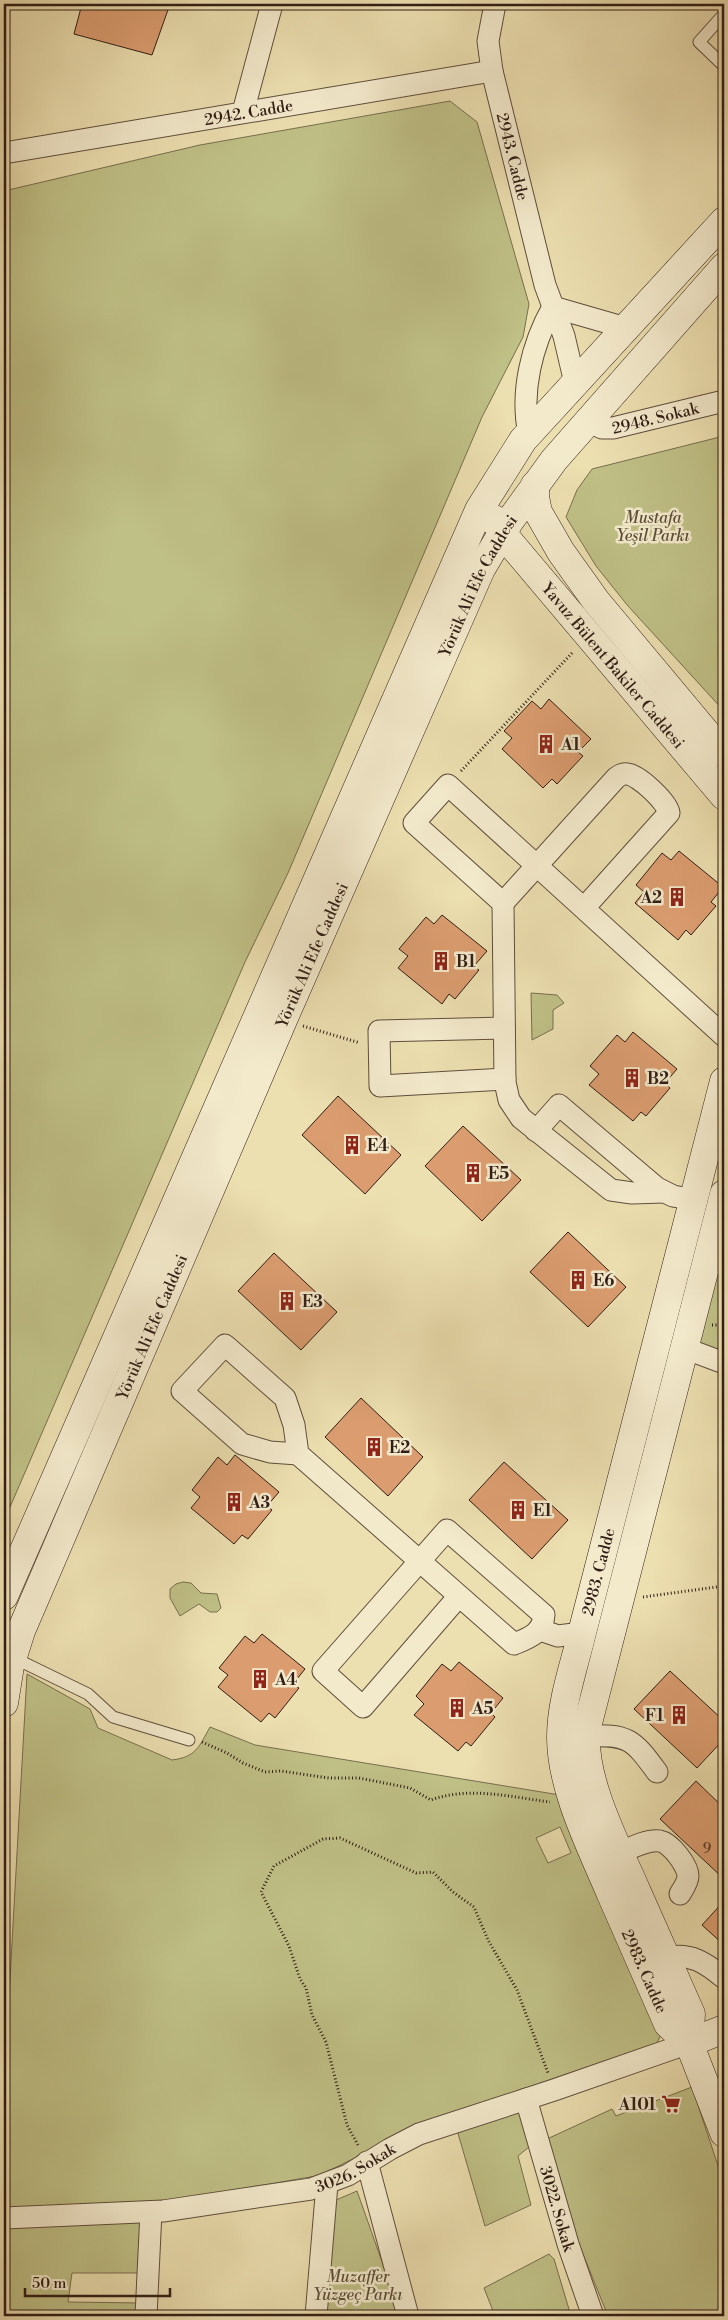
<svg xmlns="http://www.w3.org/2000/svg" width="728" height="2320" font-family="'Libre Bodoni',serif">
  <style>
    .green { fill: #bfc086; stroke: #786e4e; fill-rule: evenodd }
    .building { fill: #db9d70; stroke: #301d16 }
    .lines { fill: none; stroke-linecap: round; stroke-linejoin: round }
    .lane-casing { stroke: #5f4e3c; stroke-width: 13 }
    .street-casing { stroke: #5f4e3c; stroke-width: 23 }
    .secondary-casing { stroke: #301d16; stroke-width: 29 }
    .path { stroke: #301d16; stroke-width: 3; stroke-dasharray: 1 2.5; stroke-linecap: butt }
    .lane { stroke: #f3eacc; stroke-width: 11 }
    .street { stroke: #f3eacc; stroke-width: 21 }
    .secondary { stroke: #f3eacc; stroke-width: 28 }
    .labels { text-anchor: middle; stroke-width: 5; stroke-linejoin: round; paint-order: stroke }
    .number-label { font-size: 14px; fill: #5b3d2c }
    .street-label { font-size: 16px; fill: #301d16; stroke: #f3eacc }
    .park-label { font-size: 16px; font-style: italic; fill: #5b4e38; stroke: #f3eacc }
    .poi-label { font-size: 16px; font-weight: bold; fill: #301d16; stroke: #f3eacc; text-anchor: start }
  </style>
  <rect width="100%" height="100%" fill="#ecdfb0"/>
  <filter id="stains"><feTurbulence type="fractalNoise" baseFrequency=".004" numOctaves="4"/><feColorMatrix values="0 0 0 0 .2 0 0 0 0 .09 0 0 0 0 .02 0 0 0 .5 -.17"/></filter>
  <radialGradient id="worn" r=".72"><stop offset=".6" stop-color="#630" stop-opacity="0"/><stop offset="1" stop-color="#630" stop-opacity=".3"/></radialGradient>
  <g class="green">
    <path d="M 450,101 L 477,122 L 529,304 L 523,337 L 482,417 L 288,873 L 245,962 L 4,1521 L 4,191 L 200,145 Z"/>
    <path d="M 724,436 L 724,711 L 628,606 L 596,566 L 566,517 L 577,490 L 592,469 Z"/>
    <path d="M 531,993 L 557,995 L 564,1003 L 553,1010 L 553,1029 L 532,1040 Z"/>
    <path d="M 724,1207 L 724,1363 L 684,1348 Z"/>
    <path d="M 183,1582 L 191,1583 L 201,1593 L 217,1594 L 221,1608 L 217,1612 L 210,1612 L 199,1604 L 180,1616 L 170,1598 L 170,1589 L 176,1584 Z"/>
    <path d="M 27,1674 L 90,1709 L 98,1728 L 172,1760 C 196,1757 199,1747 210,1727 L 255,1745 L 560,1795 L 661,2034 L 657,2043 L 410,2128 C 378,2144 349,2163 316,2176 L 142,2206 L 4,2214 L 4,2087 ZM 560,1827 L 571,1853 L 548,1863 L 536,1838 Z"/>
    <path d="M 692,2087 L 724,2184 L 724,2316 L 608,2316 L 568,2217 L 547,2139 L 612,2109 L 616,2116 Z"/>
    <path d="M 520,2110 L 529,2147 L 518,2156 L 531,2205 L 485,2226 L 457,2130 Z"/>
    <path d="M 357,2191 L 398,2307 L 401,2316 L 325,2316 L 336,2200 Z"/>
    <path d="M 139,2219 L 144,2225 L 142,2273 L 72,2273 L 68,2302 L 142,2303 L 141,2316 L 4,2316 L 4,2230 L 17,2225 Z"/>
    <path d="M 549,2254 L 554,2259 L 571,2316 L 495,2316 L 484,2288 Z"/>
  </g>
  <g class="building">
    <path d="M 82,4 L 170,4 L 152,55 L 74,34 Z"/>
    <path d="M 549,699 L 591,739 L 578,752 L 583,756 L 557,784 L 552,779 L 543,788 L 502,749 L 512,738 L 504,731 L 532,701 L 541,709 Z"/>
    <path d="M 679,851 L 723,887 L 711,902 L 716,906 L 691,935 L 686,930 L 678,940 L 635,903 L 644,892 L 636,885 L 662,853 L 671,860 Z"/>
    <path d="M 442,915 L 487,951 L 474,966 L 479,970 L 455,999 L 449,994 L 442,1004 L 398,968 L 408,956 L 399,949 L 426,917 L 434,924 Z"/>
    <path d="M 633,1032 L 677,1069 L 665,1083 L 670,1088 L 646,1116 L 641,1112 L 633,1121 L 589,1085 L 599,1074 L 590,1066 L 617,1035 L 625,1042 Z"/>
    <path d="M 338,1096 L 401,1155 L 365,1194 L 302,1135 Z"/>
    <path d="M 463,1126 L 521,1180 L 482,1221 L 425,1166 Z"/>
    <path d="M 568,1232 L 626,1287 L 588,1327 L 530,1272 Z"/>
    <path d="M 274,1253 L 337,1312 L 301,1350 L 238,1291 Z"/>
    <path d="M 361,1398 L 423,1457 L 388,1496 L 325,1437 Z"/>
    <path d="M 235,1455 L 279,1492 L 267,1506 L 272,1510 L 248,1539 L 242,1535 L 234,1544 L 191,1508 L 200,1497 L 192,1490 L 218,1457 L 227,1465 Z"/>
    <path d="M 504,1462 L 568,1520 L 532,1559 L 469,1500 Z"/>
    <path d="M 262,1634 L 305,1669 L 293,1684 L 299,1688 L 275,1718 L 269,1713 L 261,1722 L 218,1687 L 228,1675 L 219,1668 L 245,1636 L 254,1643 Z"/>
    <path d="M 459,1662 L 503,1698 L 491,1713 L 495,1717 L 471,1746 L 466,1742 L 458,1751 L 414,1715 L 424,1704 L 416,1696 L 442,1664 L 451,1671 Z"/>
    <path d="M 670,1671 L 724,1721 L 724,1739 L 697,1768 L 634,1709 Z"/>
    <path d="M 696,1781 L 724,1808 L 724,1879 L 660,1819 Z"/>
    <path d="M 724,1901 L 724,1945 L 702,1925 Z"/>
  </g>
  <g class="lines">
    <g class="lane-casing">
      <g id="lane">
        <path d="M 724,14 L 699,42 L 724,66"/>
        <path d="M 12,1657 L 88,1694 L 113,1717 L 189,1740"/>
      </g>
    </g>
    <g class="street-casing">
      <g id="street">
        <path id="s1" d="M 495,4 L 488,41 L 492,71 L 545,285 L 564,336 L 575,383"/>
        <path d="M 243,112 L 272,4"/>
        <path id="s2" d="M 4,153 L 492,71"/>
        <path id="s3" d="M 588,421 L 602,428 L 613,428 L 724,401"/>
        <path d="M 529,434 C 520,392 532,344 553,307 L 626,328"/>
        <path d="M 503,903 L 414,823 L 448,785 L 724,1036"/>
        <path d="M 584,908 L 669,813 C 668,803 639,775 627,774 C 623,773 620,775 616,778 L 503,903 L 505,1082 L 509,1100 L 521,1118 L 611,1190 L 632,1193 L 663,1192"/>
        <path d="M 504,1028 L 379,1031 L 380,1086 L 505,1079"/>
        <path d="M 536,1131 L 559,1105 L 657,1188 L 673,1196 L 694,1200"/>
        <path d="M 684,1348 L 724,1363"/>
        <path d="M 298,1454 L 294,1425 L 285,1398 L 225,1345 L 182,1391 L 242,1444 L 270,1452 L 298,1454 L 514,1644 C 529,1638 543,1633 544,1615 L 447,1530 L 323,1671 L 363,1707 L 459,1596"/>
        <path d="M 540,1630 L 558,1636 L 582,1633"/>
        <path d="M 586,1736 C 628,1734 633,1739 657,1772"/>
        <path d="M 620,1853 C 631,1848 647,1839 660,1841 C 671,1843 688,1866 688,1876 C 688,1882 683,1889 680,1894"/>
        <path d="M 666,1958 C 690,1952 706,1963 724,1978"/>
        <path id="s4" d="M 526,2099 L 568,2244 L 593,2316"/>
        <path d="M 367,2162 L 408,2316"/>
        <path id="s5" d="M 4,2218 L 163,2211 L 311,2189 L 348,2175 L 390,2149 L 419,2134 L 554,2090 L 689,2043"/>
        <path d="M 146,2316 L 151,2212"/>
        <path d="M 316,2316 L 327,2184"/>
      </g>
    </g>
    <g class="secondary-casing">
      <g id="secondary">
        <path d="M 535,485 L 535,497 L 538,512 L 561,552 L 596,601 L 724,754"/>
        <path id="s6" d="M 494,519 L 502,533 L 724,796"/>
        <path d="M 724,1194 L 587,1727 C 579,1775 618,1848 637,1892 C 655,1933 673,1974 691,2014 L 689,2043 L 724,2133"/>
        <path d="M 4,1596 L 479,510 L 523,440 L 724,221"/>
        <path id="s7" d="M 4,1703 L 10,1666 L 21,1631 L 283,1020 L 481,569 L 509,522 L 554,460 L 724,267"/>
        <path id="s8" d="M 689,2043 L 668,2024 C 649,1980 629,1936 610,1892 C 590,1845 561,1788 561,1737 C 561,1702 574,1666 582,1633 L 724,1081"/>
        <path d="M 689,2043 L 724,2029"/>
      </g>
    </g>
    <g class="path">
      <path d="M 461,771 L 573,652"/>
      <path d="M 303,1026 L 360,1043"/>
      <path d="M 712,1325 L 724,1325"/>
      <path d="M 643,1597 L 724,1586"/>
      <path d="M 202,1742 L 227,1753 L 243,1763 L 265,1772 L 281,1771 L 329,1778 L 359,1778 L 410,1788 L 431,1800 C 469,1786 511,1797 550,1802"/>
      <path d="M 358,2145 L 347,2125 L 326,2042 L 312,2015 L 306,1988 L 300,1979 L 289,1946 L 261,1892 L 274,1866 L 323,1839 L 340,1838 L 416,1873 L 433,1872 L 453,1892 L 474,1907 L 488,1940 L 517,1990 L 548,2073"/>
    </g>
    <use href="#lane" class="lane"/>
    <use href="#street" class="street"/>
    <use href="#secondary" class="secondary"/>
  </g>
  <defs>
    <g id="building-bare" transform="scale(1.5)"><path d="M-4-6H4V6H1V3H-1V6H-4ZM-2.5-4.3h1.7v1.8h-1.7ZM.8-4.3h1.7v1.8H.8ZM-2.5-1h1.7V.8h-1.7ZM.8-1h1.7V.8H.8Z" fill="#8f2418" stroke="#f3eacc" stroke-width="2.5" paint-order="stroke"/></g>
    <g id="supermarket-bare" transform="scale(1.5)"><path d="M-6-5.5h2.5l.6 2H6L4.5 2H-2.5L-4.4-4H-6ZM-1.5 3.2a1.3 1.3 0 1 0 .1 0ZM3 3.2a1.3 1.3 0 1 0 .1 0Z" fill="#8f2418" stroke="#f3eacc" stroke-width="2.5" paint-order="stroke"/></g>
  </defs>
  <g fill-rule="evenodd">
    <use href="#building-bare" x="546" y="744"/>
    <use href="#building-bare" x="677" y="897"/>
    <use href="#building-bare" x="441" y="961"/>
    <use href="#building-bare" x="632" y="1078"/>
    <use href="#building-bare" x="352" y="1145"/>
    <use href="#building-bare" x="473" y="1173"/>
    <use href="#building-bare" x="578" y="1280"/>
    <use href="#building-bare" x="287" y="1301"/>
    <use href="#building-bare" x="374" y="1447"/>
    <use href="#building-bare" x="234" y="1502"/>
    <use href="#building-bare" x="518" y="1510"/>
    <use href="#building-bare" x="260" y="1679"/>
    <use href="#building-bare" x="457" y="1708"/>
    <use href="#building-bare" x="679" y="1715"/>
    <use href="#supermarket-bare" x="671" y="2104"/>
  </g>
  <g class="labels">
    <g class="number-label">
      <text x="707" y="1853">9</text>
    </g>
    <g class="street-label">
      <text dy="6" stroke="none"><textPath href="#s2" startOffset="248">2942. Cadde</textPath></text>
      <text dy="6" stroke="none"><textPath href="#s1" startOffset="156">2943. Cadde</textPath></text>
      <text dy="6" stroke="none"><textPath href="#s3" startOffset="70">2948. Sokak</textPath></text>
      <text dy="6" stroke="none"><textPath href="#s7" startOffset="1215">Yörük Ali Efe Caddesi</textPath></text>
      <text dy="6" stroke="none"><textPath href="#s6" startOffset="189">Yavuz Bülent Bakiler Caddesi</textPath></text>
      <text dy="6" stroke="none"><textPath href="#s7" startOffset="810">Yörük Ali Efe Caddesi</textPath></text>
      <text dy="6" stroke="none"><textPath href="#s7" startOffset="405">Yörük Ali Efe Caddesi</textPath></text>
      <text dy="6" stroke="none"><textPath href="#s8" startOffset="506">2983. Cadde</textPath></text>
      <text transform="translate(645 1971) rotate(66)" y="6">2983. Cadde</text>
      <text dy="6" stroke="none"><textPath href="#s5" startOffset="358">3026. Sokak</textPath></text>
      <text dy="6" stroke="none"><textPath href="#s4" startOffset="114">3022. Sokak</textPath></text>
    </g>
    <g class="park-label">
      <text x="653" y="523">Mustafa<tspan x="653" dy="18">Yeşil Parkı</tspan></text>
      <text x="358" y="2282">Muzaffer<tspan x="358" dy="18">Yüzgeç Parkı</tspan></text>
    </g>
    <g class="poi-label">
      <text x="561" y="750">A1</text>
      <text x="662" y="903" text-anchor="end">A2</text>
      <text x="456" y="967">B1</text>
      <text x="647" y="1084">B2</text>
      <text x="367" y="1151">E4</text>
      <text x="488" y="1179">E5</text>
      <text x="593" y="1286">E6</text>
      <text x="302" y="1307">E3</text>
      <text x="389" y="1453">E2</text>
      <text x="249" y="1508">A3</text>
      <text x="533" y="1516">E1</text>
      <text x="275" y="1685">A4</text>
      <text x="472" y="1714">A5</text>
      <text x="664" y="1721" text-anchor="end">F1</text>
      <text x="656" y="2110" text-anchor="end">A101</text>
    </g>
  </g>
  <rect width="728" height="2320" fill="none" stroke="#ecdfb0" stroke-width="20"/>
  <rect x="5" y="5" width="718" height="2310" fill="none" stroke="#301d16" stroke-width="2.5"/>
  <rect x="10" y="10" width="708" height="2300" fill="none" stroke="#301d16"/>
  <path d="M25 2288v8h145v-8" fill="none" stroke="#301d16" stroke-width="2.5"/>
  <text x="32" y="2288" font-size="15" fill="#301d16" stroke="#f3eacc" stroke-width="4" paint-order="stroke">50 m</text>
  <rect width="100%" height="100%" filter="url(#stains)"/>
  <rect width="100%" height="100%" fill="url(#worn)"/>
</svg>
